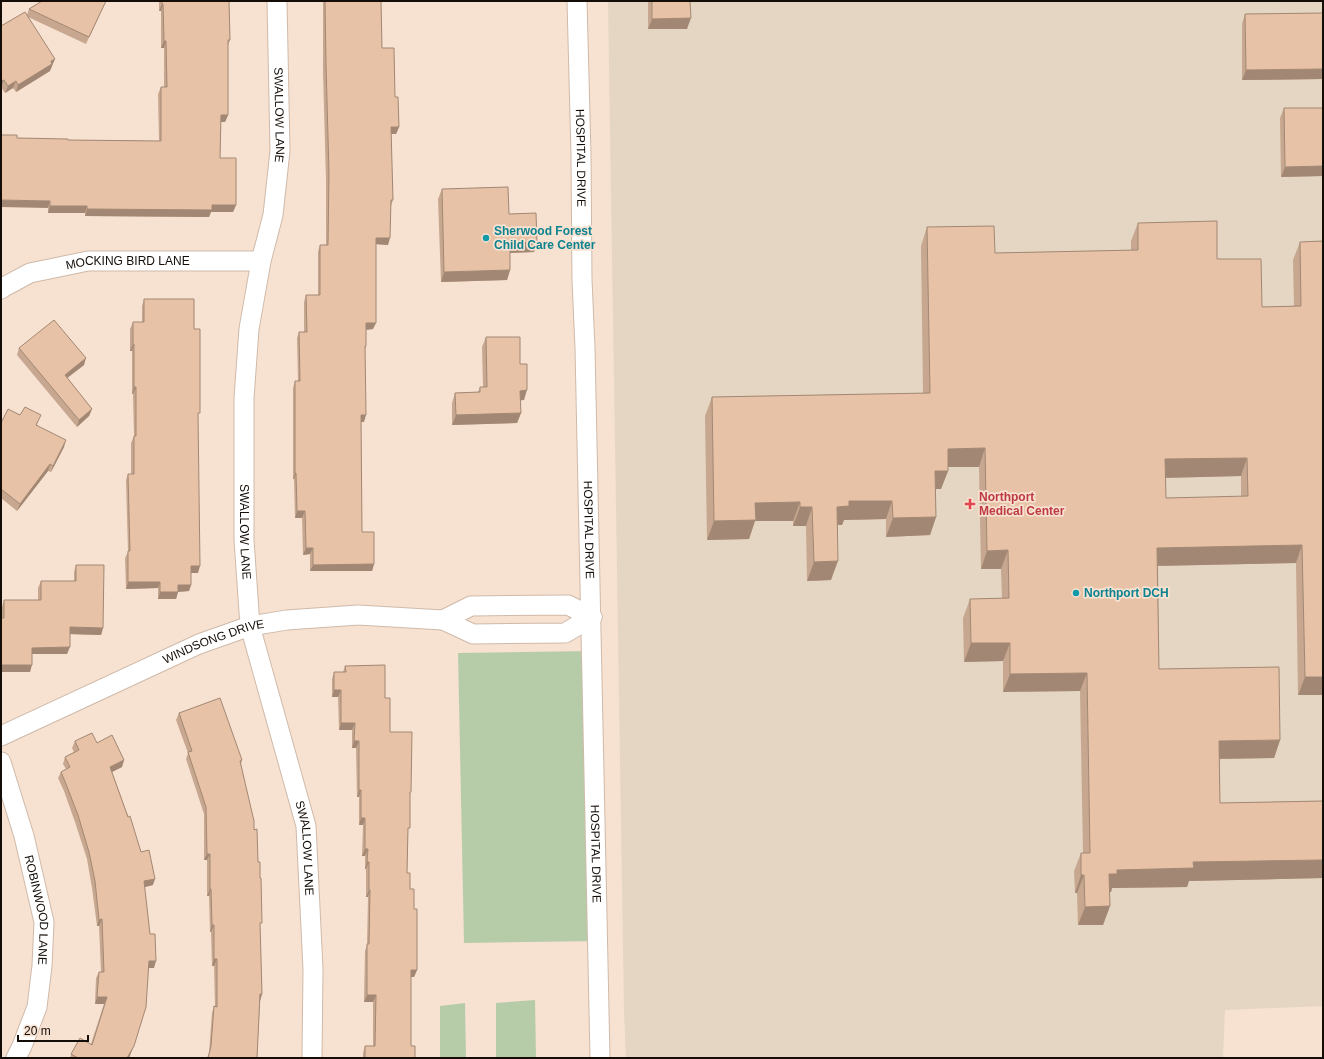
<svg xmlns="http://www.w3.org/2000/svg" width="1324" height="1059" font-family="Helvetica,sans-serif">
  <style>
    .medical { fill: #e4d6c2 }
    .green { fill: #b6cca9 }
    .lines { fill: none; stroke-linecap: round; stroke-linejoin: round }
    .street-casing { stroke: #cfbaaa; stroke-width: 21 }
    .street { stroke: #fff; stroke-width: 19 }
    .wall { fill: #c7a78f; fill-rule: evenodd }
    .shaded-wall { fill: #a28874 }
    .building { fill: #e7c2a6; stroke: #a28874; fill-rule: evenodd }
    .culture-dot { fill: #0f9aa8; stroke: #f7e1d1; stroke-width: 1.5 }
    .health-dot { fill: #e0444e; stroke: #f7e1d1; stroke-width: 1.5 }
    .labels { text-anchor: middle; stroke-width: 3.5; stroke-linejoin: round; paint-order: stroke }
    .street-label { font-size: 12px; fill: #130c07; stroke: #f7e1d1 }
    .culture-label { font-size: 12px; font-weight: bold; fill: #0d838f; stroke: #f7e1d1; text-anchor: start }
    .health-label { font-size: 12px; font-weight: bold; fill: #be3a42; stroke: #f7e1d1; text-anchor: start }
  </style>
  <rect width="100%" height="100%" fill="#f7e1d1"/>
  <path class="medical" d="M 608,1 L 1323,1 L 1323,1006 L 1225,1010 L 1223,1058 L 626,1058 L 624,1011 Z"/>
  <g class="green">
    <path d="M 592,651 L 598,941 L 464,943 L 458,653 Z"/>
    <path d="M 535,1000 L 536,1058 L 496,1058 L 496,1003 Z"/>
    <path d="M 465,1003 L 466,1058 L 440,1058 L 440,1006 Z"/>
  </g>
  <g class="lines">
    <g class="street-casing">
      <g id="street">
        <path id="s1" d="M 277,1 L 280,151 L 273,215 L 261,261 L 249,329 L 244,398 L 244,540 L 250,626 L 306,826 L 313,969 L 312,1058"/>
        <path id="s2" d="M 577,1 L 581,155 L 582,280 L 585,348 L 600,1058"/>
        <path id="s3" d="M 1,289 L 4,287 L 30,273 L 88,261 L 261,261"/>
        <path d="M 443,620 L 471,606 L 568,605 L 592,617"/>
        <path id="s4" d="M 1,736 L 199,644 L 250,626 L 287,620 L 358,615 L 443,620 L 473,634 L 565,633 L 592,617"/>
        <path id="s5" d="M 1,762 L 24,836 L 44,922 L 42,966 L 37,1007 L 22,1046 L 16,1058"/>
      </g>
    </g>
    <use href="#street" class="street"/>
  </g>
  <g class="wall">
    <path d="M 42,1 L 106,1 L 86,44 L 28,17 L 52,66 L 51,66 L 50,71 L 16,92 L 13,88 L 5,93 L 1,87 L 29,9 Z"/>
    <path d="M 159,1 L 229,1 L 230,40 L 228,46 L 228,115 L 225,122 L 221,122 L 220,158 L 236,205 L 233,212 L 211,212 L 209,217 L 85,216 L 85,213 L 48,213 L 48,208 L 17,138 L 68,140 L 159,141 L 158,94 L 161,87 L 164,87 L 164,48 L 161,48 L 161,11 L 159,11 Z"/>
    <path d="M 323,1 L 381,1 L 382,48 L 395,97 L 399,127 L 396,134 L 391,134 L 393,200 L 391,206 L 388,245 L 376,244 L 373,329 L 366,330 L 366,346 L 365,350 L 364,422 L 361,422 L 362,532 L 374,564 L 372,571 L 310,571 L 310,554 L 303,555 L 302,518 L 295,518 L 294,479 L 293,479 L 293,388 L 295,381 L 298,381 L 297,338 L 299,332 L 304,332 L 304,302 L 306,295 L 318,295 L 318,252 L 320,245 L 326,245 L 326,180 L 323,72 Z"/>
    <path d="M 648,1 L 690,1 L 687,29 L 648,29 Z"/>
    <path d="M 1323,13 L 1323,79 L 1242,80 L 1242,24 L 1245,14 Z"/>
    <path d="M 1284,108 L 1323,108 L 1323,176 L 1281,177 L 1280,118 Z"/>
    <path d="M 442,189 L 509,214 L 537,242 L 534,252 L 510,253 L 510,270 L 507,280 L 441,282 L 438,199 Z"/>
    <path d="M 1138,223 L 1217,259 L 1262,307 L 1294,306 L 1293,260 L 1300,242 L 1323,241 L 1323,695 L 1298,695 L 1296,563 L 1158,566 L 1159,669 L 1280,740 L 1274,758 L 1220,759 L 1220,803 L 1323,801 L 1323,878 L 1189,881 L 1187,887 L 1112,888 L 1111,892 L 1109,892 L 1110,906 L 1103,925 L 1078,925 L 1077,893 L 1075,893 L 1074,871 L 1081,853 L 1083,853 L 1080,691 L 1003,692 L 1003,661 L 964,662 L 963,618 L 970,599 L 1002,599 L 1001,569 L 981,569 L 979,467 L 948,467 L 948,471 L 941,489 L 936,489 L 936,517 L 930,535 L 886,537 L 886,519 L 844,520 L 842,525 L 837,525 L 831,580 L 807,581 L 806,526 L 793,526 L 793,521 L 755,521 L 749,539 L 707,540 L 705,416 L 712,397 L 923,393 L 921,246 L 927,227 L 995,253 L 1131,250 L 1131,241 ZM 1241,476 L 1241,497 L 1166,498 L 1165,478 Z"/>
    <path d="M 144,299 L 194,329 L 198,419 L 198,573 L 191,573 L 191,585 L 189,591 L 178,592 L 176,599 L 158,599 L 158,588 L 126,589 L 125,558 L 128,552 L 126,480 L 128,474 L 131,474 L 131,443 L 134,436 L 133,394 L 132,394 L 132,351 L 130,351 L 130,329 L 133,322 L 142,322 L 142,306 Z"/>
    <path d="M 486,337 L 520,364 L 524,400 L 520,400 L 521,413 L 517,423 L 452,425 L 452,403 L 455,393 L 478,392 L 480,387 L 483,387 L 482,347 Z"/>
    <path d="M 19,348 L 84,365 L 67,378 L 92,409 L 89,416 L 77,427 L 17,355 Z"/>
    <path d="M 20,415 L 38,421 L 37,425 L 64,447 L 51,472 L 48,471 L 17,511 L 1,498 L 1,423 Z"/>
    <path d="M 76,565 L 103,628 L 101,635 L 70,634 L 67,654 L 32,654 L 30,672 L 1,672 L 1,618 L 2,618 L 2,607 L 4,600 L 38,600 L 38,588 L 41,581 L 74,581 L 74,572 Z"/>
    <path d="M 345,666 L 385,698 L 390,732 L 410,795 L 408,832 L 407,873 L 414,909 L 417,970 L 414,977 L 411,977 L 411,1046 L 415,1058 L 363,1058 L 363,1053 L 365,1046 L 373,1046 L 373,1002 L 364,1002 L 365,951 L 367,945 L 368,897 L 366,897 L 366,869 L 365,869 L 365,856 L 362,856 L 363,825 L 359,825 L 359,797 L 357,797 L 356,748 L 352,748 L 352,730 L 339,730 L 338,697 L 332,697 L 332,679 L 334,672 L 343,672 Z"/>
    <path d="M 179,713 L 242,760 L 241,764 L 254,830 L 260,878 L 260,929 L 262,994 L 260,1001 L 257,1058 L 207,1058 L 209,1053 L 212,1013 L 214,1006 L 215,1006 L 214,966 L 212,966 L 211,932 L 210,932 L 209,896 L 207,896 L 207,860 L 204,860 L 204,814 L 186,759 L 188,753 L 176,720 Z"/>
    <path d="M 75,741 L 97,743 L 124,760 L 122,767 L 112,772 L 153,885 L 144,887 L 154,968 L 149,968 L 131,1053 L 129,1058 L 70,1058 L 71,1054 L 91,1044 L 104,1004 L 95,1004 L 96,978 L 99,972 L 101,972 L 99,926 L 97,926 L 92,888 L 87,859 L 75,822 L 64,791 L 58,778 L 61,772 L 66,769 L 63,764 L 65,757 L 74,752 L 72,748 Z"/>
  </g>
  <g class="shaded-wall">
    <path d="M 162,4 L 163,4 L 161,11 L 159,11 Z"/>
    <path d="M 691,18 L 687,29 L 648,29 L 652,19 Z"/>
    <path d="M 164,41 L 166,41 L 164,48 L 161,48 Z"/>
    <path d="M 55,59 L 50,71 L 16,92 L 18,85 L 51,61 Z"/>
    <path d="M 1323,69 L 1323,79 L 1242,80 L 1246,70 Z"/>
    <path d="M 4,80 L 1,87 L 1,81 Z"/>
    <path d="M 16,81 L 13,88 L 5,93 L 8,86 Z"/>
    <path d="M 221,115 L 228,115 L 225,122 L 218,122 Z"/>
    <path d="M 391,127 L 399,127 L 396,134 L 388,134 Z"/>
    <path d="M 1323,166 L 1323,176 L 1281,177 L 1285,167 Z"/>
    <path d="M 1,200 L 50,201 L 48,208 L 1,207 Z"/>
    <path d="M 212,205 L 236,205 L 233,212 L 211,212 L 209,217 L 85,216 L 87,209 Z"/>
    <path d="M 50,206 L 87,206 L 85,213 L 48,213 Z"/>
    <path d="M 376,238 L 390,238 L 388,245 L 374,244 Z"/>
    <path d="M 537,242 L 534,252 L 506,253 L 510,243 Z"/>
    <path d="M 510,270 L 507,280 L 441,282 L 444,272 Z"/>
    <path d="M 366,323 L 376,323 L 373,329 L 363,330 Z"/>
    <path d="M 133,344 L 134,344 L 132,351 L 130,351 Z"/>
    <path d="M 86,358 L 84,365 L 62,382 L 65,375 Z"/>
    <path d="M 134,387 L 136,387 L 133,394 L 132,394 Z"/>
    <path d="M 527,390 L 524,400 L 516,401 L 520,391 Z"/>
    <path d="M 92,409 L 89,416 L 77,427 L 79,420 Z"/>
    <path d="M 521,413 L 517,423 L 452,425 L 456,415 Z"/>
    <path d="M 361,415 L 366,415 L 364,422 L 359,422 Z"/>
    <path d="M 66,440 L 64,447 L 51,472 L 53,466 Z"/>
    <path d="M 985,448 L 979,467 L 941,467 L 948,449 Z"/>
    <path d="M 1247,458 L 1241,476 L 1158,478 L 1165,459 Z"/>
    <path d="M 50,464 L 48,471 L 17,511 L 20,504 Z"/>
    <path d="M 935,471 L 948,471 L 941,489 L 929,489 Z"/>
    <path d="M 295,473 L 296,473 L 294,479 L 293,479 Z"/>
    <path d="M 849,501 L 892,501 L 886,519 L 844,520 L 842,525 L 830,525 L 837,507 Z"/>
    <path d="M 800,502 L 793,521 L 755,521 L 749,539 L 707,540 L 714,521 L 755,503 Z"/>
    <path d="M 800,507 L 812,507 L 806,526 L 793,526 Z"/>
    <path d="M 297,511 L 305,511 L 302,518 L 295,518 Z"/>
    <path d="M 936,517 L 930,535 L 886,537 L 893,518 Z"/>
    <path d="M 1302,545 L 1296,563 L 1151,566 L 1157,548 Z"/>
    <path d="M 306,548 L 313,548 L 310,554 L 303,555 Z"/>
    <path d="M 1008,550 L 1001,569 L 981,569 L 987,551 Z"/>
    <path d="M 838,561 L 831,580 L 807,581 L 814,562 Z"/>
    <path d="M 374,564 L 372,571 L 310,571 L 313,565 Z"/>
    <path d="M 191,566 L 200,566 L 198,573 L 188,573 Z"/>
    <path d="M 128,582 L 160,582 L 158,588 L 126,589 Z"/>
    <path d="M 178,585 L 191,585 L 189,591 L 176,592 Z"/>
    <path d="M 160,592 L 178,592 L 176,599 L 158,599 Z"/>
    <path d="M 70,627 L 103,628 L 101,635 L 67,634 Z"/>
    <path d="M 971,643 L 1010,643 L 1003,661 L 964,662 Z"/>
    <path d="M 70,647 L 67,654 L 30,654 L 32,648 Z"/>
    <path d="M 1,665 L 32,665 L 30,672 L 1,672 Z"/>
    <path d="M 1087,673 L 1080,691 L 1003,692 L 1010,674 Z"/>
    <path d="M 1305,677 L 1323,677 L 1323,695 L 1298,695 Z"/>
    <path d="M 334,690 L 341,690 L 338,697 L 332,697 Z"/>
    <path d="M 341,723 L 355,723 L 352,730 L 339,730 Z"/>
    <path d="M 1280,740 L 1274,758 L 1213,759 L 1219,741 Z"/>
    <path d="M 354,741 L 359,741 L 356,748 L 352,748 Z"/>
    <path d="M 124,760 L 122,767 L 108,774 L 110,767 Z"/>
    <path d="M 359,790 L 361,790 L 359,797 L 357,797 Z"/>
    <path d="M 361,818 L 365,818 L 363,825 L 359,825 Z"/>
    <path d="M 365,849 L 368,849 L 365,856 L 362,856 Z"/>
    <path d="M 207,854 L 210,854 L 207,860 L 204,860 Z"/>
    <path d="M 1323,860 L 1323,878 L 1189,881 L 1187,887 L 1112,888 L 1111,892 L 1102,893 L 1109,874 L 1117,870 L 1193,862 Z"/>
    <path d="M 367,862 L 369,862 L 366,869 L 365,869 Z"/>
    <path d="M 1081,875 L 1084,875 L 1077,893 L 1075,893 Z"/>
    <path d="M 155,879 L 153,885 L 141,888 L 144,881 Z"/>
    <path d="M 210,889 L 211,889 L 209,896 L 207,896 Z"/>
    <path d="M 369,890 L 370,890 L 368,897 L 366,897 Z"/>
    <path d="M 1110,906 L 1103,925 L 1078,925 L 1085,907 Z"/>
    <path d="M 102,919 L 99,926 L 97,926 L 99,920 Z"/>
    <path d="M 212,925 L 214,925 L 211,932 L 210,932 Z"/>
    <path d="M 214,959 L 217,959 L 214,966 L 212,966 Z"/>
    <path d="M 149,961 L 156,961 L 154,968 L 147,968 Z"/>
    <path d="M 411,970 L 417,970 L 414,977 L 409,977 Z"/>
    <path d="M 260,994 L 262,994 L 260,1001 Z"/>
    <path d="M 367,995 L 376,995 L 373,1002 L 364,1002 Z"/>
    <path d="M 97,997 L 107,997 L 104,1004 L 95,1004 Z"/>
    <path d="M 134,1046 L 131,1053 L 129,1058 L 127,1058 Z"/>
  </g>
  <g class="building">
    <path d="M 42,1 L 106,1 L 89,37 L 29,9 Z"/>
    <path d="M 162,1 L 229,1 L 230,40 L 228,40 L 228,115 L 221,115 L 220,158 L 236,158 L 236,205 L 212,205 L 212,210 L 87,209 L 87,206 L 50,206 L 50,201 L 1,200 L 1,135 L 17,135 L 17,138 L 68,139 L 68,140 L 161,141 L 161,87 L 167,87 L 166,41 L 164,41 L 163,4 L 162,4 Z"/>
    <path d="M 325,1 L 381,1 L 382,48 L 394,48 L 395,97 L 398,97 L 399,127 L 391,127 L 393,200 L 391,200 L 390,238 L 376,238 L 376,323 L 366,323 L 366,346 L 365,346 L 366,415 L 361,415 L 362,532 L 374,532 L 374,564 L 313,565 L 313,548 L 306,548 L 305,511 L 297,511 L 296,473 L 295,473 L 295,381 L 300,381 L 299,332 L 307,332 L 306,295 L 320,295 L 320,245 L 328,245 L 329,173 L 326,65 Z"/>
    <path d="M 652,1 L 690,1 L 691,18 L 652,19 Z"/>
    <path d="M 25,12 L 55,59 L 51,61 L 52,64 L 18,85 L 16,81 L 8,86 L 4,80 L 1,81 L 1,26 Z"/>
    <path d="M 1323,13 L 1323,69 L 1246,70 L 1245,14 Z"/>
    <path d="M 1284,108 L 1323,108 L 1323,166 L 1285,167 Z"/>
    <path d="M 508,187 L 509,214 L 536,213 L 537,242 L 510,243 L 510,270 L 444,272 L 442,189 Z"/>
    <path d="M 1217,221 L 1217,259 L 1261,259 L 1262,307 L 1301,306 L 1300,242 L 1323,241 L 1323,677 L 1305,677 L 1302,545 L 1157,548 L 1159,669 L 1279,667 L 1280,740 L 1219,741 L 1220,803 L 1323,801 L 1323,860 L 1193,862 L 1194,868 L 1117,870 L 1117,874 L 1109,874 L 1110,906 L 1085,907 L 1084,875 L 1081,875 L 1081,853 L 1090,853 L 1087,673 L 1010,674 L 1010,643 L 971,643 L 970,599 L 1009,598 L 1008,550 L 987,551 L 985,448 L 948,449 L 948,471 L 935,471 L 936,517 L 893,518 L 892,501 L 849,501 L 849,506 L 837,507 L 838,561 L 814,562 L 812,507 L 800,507 L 800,502 L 755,503 L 756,520 L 714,521 L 712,397 L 930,393 L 927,227 L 994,226 L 995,253 L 1138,250 L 1138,223 ZM 1247,458 L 1248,496 L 1166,498 L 1165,459 Z"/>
    <path d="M 144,299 L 194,299 L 194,329 L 200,329 L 200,413 L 198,413 L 200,566 L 191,566 L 191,585 L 178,585 L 178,592 L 160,592 L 160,582 L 128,582 L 128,551 L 130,551 L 128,474 L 134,474 L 134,436 L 136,436 L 136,387 L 134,387 L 134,344 L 133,344 L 133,322 L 144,322 Z"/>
    <path d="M 54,320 L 86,358 L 65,375 L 92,409 L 79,420 L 19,348 Z"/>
    <path d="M 486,337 L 520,337 L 520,364 L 527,364 L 527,390 L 520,391 L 521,413 L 456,415 L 455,393 L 480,392 L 480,387 L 487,387 Z"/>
    <path d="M 25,407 L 41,415 L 36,425 L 66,440 L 53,466 L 50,464 L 20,504 L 1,489 L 1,423 L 8,409 L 20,415 Z"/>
    <path d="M 76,565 L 104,565 L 103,628 L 70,627 L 70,647 L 32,648 L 32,665 L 1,665 L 1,618 L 4,618 L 4,600 L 41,600 L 41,581 L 76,581 Z"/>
    <path d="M 385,665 L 385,698 L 390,698 L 390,732 L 412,732 L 411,792 L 410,792 L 410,828 L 408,828 L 407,873 L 410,873 L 410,889 L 414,889 L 414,909 L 417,909 L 417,970 L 411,970 L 411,1046 L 415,1046 L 415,1058 L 365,1058 L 365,1046 L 375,1046 L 376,995 L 367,995 L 367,944 L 369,944 L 370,890 L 369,890 L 369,862 L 367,862 L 368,849 L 365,849 L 365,818 L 361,818 L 361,790 L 359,790 L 359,741 L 354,741 L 355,723 L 341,723 L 341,690 L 334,690 L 334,672 L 346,672 L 345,666 Z"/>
    <path d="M 220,698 L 242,760 L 240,761 L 254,821 L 254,830 L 257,829 L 258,862 L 260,862 L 260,878 L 261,878 L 262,923 L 260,923 L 262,994 L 260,994 L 257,1058 L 208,1058 L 211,1046 L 214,1006 L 217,1007 L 217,959 L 214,959 L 214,925 L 212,925 L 211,889 L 210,889 L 210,854 L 207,854 L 206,807 L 188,752 L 192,751 L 179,713 Z"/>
    <path d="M 92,733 L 97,743 L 112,735 L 124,760 L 110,767 L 128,817 L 130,816 L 141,852 L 149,850 L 155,879 L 144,881 L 150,934 L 155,934 L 156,961 L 149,961 L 146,1007 L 134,1046 L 127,1058 L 78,1058 L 71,1054 L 80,1038 L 92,1045 L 107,997 L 97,997 L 99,972 L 104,972 L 102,919 L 99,920 L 95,881 L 89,852 L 78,815 L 66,784 L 61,772 L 70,767 L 65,757 L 79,750 L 75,741 Z"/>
  </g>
  <g class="culture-dot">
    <circle cx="486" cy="238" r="4"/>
    <circle cx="1076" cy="593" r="4"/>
  </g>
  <path class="health-dot" d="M968 498h4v4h4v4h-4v4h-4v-4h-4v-4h4z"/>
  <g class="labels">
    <g class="street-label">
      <text dy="4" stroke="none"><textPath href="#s1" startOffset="114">SWALLOW LANE</textPath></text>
      <text dy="4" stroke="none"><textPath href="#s2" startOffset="157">HOSPITAL DRIVE</textPath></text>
      <text dy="4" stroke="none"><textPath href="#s3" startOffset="132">MOCKING BIRD LANE</textPath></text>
      <text dy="4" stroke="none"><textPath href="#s2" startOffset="529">HOSPITAL DRIVE</textPath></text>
      <text dy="4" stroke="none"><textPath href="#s1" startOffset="534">SWALLOW LANE</textPath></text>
      <text dy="4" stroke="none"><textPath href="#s4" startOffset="233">WINDSONG DRIVE</textPath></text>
      <text dy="4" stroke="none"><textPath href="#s1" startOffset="858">SWALLOW LANE</textPath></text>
      <text dy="4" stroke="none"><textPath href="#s2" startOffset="853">HOSPITAL DRIVE</textPath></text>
      <text dy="4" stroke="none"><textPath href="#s5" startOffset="153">ROBINWOOD LANE</textPath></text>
    </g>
    <g class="culture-label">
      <text x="494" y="235">Sherwood Forest<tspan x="494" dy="14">Child Care Center</tspan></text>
      <text x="1084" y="597">Northport DCH</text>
    </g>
    <g class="health-label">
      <text x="979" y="501">Northport<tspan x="979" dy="14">Medical Center</tspan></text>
    </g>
  </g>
  <rect width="1324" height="1059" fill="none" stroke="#130c07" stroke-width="4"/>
  <path d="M18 1035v6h70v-6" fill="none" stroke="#130c07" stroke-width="2"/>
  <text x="24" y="1035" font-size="12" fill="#130c07" stroke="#f7e1d1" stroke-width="3" paint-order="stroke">20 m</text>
</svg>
